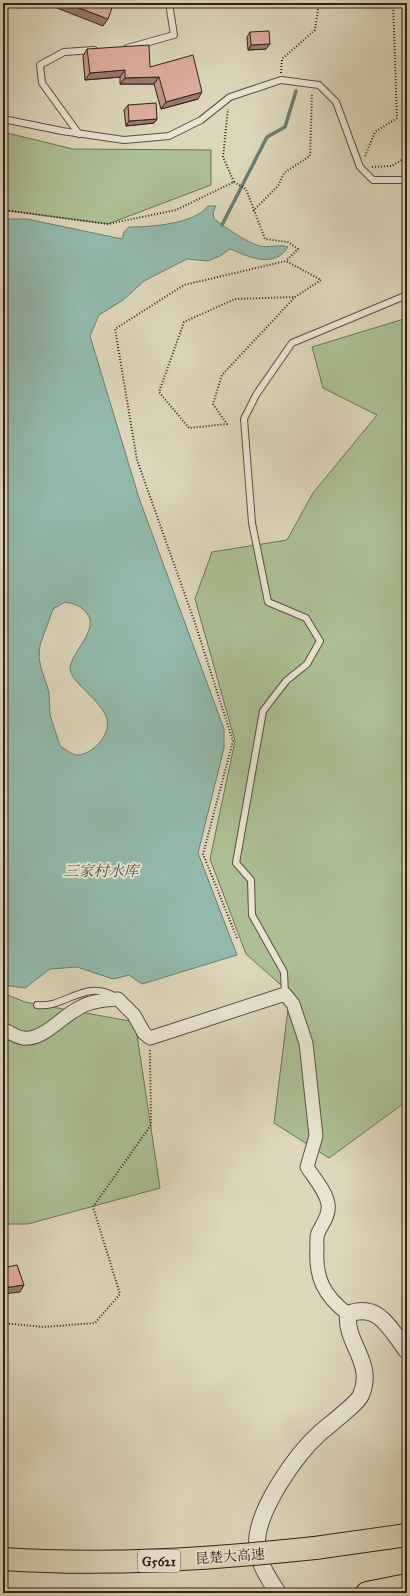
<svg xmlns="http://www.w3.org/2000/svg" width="410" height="1596" font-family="'IM FELL Great Primer','Noto Serif SC',serif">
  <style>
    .green { fill: #acbf94; stroke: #6e7058 }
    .water { fill: #93b9ac; stroke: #6b7c72; fill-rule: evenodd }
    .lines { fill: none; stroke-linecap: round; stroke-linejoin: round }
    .stream { stroke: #6b7c72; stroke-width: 3.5 }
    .service-casing { stroke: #5b4e43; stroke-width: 8 }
    .minor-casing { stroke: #5b4e43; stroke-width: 15 }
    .tertiary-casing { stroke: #5b4e43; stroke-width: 18 }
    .motorway-casing { stroke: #30211b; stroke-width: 24 }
    .path { stroke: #30211b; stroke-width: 2; stroke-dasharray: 1 2; stroke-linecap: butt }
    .service { stroke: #e9e4d2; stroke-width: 6 }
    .minor { stroke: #e9e4d2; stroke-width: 13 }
    .tertiary { stroke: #e9e4d2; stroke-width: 16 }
    .motorway { stroke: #ddd6ba; stroke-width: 22 }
    .motorway-bridge-casing { stroke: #30211b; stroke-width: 24; stroke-linecap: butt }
    .motorway-bridge { stroke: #ddd6ba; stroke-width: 22 }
    .wall { fill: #be9587; stroke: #30211b }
    .shaded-wall { fill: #9b796e; stroke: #30211b }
    .building { fill: #ddad9d; stroke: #30211b }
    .labels { text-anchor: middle; stroke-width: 4; stroke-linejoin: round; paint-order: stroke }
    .shield { fill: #e9e4d2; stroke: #685c52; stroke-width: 1 }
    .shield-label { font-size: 13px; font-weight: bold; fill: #30211b }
    .street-label { font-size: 14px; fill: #30211b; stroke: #e9e4d2 }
    .water-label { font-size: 15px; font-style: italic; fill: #4e4f46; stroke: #e9e4d2 }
  </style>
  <rect width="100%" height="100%" fill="#ddd6ba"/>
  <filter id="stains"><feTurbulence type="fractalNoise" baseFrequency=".005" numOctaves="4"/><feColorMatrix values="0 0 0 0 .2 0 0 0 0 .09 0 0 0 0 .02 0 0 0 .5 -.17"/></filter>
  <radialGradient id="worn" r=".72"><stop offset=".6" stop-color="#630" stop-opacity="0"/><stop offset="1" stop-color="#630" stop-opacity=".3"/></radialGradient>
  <g class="green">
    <path d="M 3,132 L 73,149 L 211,150 L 211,185 L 108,224 L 3,210 Z"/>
    <path d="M 407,318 L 407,1101 L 329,1158 L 274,1123 L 290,993 L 246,954 L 210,859 L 235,741 L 195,599 L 212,552 L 287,540 L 313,493 L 377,415 L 323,388 L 312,347 Z"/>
    <path d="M 3,993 L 25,1002 L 135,1022 L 160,1188 L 28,1224 L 3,1224 Z"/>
  </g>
  <path class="water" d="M 208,206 L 216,206 L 213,212 L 214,219 C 227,228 245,242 260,246 C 269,248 279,244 288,247 C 274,269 249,257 230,249 L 220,256 L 208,261 L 187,259 L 144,281 L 123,300 L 99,315 L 90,336 L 139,498 L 224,729 L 224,748 L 198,853 L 237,955 L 142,984 L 129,975 L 113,979 L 77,967 L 50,969 L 25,988 L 3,985 L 3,219 L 27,219 L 122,239 L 124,232 L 129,227 C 151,227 195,224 208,206 ZM 65,602 C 75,604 82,606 88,615 C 98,631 72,651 70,668 C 69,681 102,701 107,719 C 111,735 92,755 77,755 C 71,754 65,749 60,746 L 50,715 L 49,692 L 41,668 L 39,657 L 40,645 L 53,609 Z"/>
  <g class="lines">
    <path class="stream" d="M 222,225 L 267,137 L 285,127 L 296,91"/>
    <g class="service-casing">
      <g id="service">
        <path d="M 127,48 L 174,35 L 169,3"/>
        <path d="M 3,119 L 62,131 L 124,140 L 169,136 L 201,120 L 230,97 L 281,80 L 319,85 L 336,102 L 360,167 L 373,180 L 407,180"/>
        <path d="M 79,134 L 42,83 L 40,65 L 64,52 L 94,50"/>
        <path d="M 285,994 L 284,972 L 252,915 L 251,880 L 236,863 L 263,711 L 286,681 L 307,664 L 320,641 L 306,618 L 268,602 L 252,523 L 244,419 L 256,395 L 292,343 L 407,295"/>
        <path d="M 37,1005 C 63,1009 87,978 115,997"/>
      </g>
    </g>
    <g class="minor-casing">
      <path id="minor" d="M 3,1029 C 9,1032 16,1037 23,1038 C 43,1041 62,1016 79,1008 C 90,1001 105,1000 118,999 L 134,1015 L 144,1033 L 150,1038 L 285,994 L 293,1004 L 306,1043 L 316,1136 L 307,1167 C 314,1178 326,1191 328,1204 C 330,1215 322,1224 318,1233 C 316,1238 317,1244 317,1248 C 315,1278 324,1296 348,1314"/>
    </g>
    <g class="tertiary-casing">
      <path id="tertiary" d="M 278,1593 C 269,1579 258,1563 257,1546 C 255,1512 296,1454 321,1432 C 329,1425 358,1403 361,1395 C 375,1362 345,1344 348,1314 C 379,1302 390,1329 407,1351"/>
    </g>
    <g class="motorway-casing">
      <g id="motorway">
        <path d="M 315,1548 L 407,1535"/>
        <path d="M 367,1593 L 407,1585"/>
      </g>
    </g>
    <g class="path">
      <path d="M 281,73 L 282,59 L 315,30 L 319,3"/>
      <path d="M 365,156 L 375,132 L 397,118 L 393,3"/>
      <path d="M 372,167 L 391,166 L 407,157"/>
      <path d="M 234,182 L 246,189 L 265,239 L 288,242 L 298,249 L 286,261"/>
      <path d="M 3,210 L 108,224 L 176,210 L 234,182 L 223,157 L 228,109"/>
      <path d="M 253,211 L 278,186 L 284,173 L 310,156 L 312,93"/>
      <path d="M 237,938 L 203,854 L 233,741 L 194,620 L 137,460 L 115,329 L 184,285 L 286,261 L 321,280 L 295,297 L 222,375 L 213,404 L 227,424 L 189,428 L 159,392 L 184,322 L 235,299 L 295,297"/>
      <path d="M 3,1323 L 43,1327 L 95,1323 L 120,1294 L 93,1207 L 151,1125 L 150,1049"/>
    </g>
    <use href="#service" class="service"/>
    <use href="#minor" class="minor"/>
    <use href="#tertiary" class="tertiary"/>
    <use href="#motorway" class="motorway"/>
    <g class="motorway-bridge-casing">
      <path id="motorway-bridge" d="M 3,1559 C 107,1566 211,1559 315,1548"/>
    </g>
    <use href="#motorway-bridge" class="motorway-bridge"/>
  </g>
  <g class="wall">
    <path d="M 250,32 L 266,49 L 248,50 L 247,37 Z"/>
    <path d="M 87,49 L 150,67 L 198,99 L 161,109 L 154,84 L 120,84 L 120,77 L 85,80 L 83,56 Z"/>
    <path d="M 128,105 L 157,119 L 154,123 L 126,126 L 124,110 Z"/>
  </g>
  <g class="shaded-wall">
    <path d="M 3,3 L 20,3 L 19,4 L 3,4 Z"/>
    <path d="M 61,3 L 66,3 L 108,19 L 103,26 L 57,8 Z"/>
    <path d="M 270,44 L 266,49 L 248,50 L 251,45 Z"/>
    <path d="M 125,70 L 120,77 L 85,80 L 90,73 Z"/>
    <path d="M 159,77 L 154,84 L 120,84 L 125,78 Z"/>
    <path d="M 202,92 L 198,99 L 161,109 L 166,102 Z"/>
    <path d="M 157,119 L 154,123 L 126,126 L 129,121 Z"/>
    <path d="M 24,1285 L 20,1292 L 3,1294 L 3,1288 Z"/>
  </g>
  <g class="building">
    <path d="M 66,3 L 107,3 L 113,5 L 108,19 Z"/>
    <path d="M 269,31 L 270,44 L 251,45 L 250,32 Z"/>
    <path d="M 149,45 L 150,67 L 193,55 L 202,92 L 166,102 L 159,77 L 125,78 L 125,70 L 90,73 L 87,49 Z"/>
    <path d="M 156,103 L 157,119 L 129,121 L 128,105 Z"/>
    <path d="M 17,1265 L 24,1285 L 3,1288 L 3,1268 Z"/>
  </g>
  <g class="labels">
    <rect class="shield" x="138" y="1550" width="42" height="22" rx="3"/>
    <g class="shield-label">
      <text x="159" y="1566">G5621</text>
    </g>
    <g class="street-label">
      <text transform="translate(230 1556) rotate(-4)" y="5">昆楚大高速</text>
    </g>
    <g class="water-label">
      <text x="101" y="876">三家村水库</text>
    </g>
  </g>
  <rect width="410" height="1596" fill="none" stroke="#ddd6ba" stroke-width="16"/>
  <rect x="4" y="4" width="402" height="1588" fill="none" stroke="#30211b" stroke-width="2"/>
  <rect x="8" y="8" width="394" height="1580" fill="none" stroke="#30211b"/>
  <rect width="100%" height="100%" filter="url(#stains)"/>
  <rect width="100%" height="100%" fill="url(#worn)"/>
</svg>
